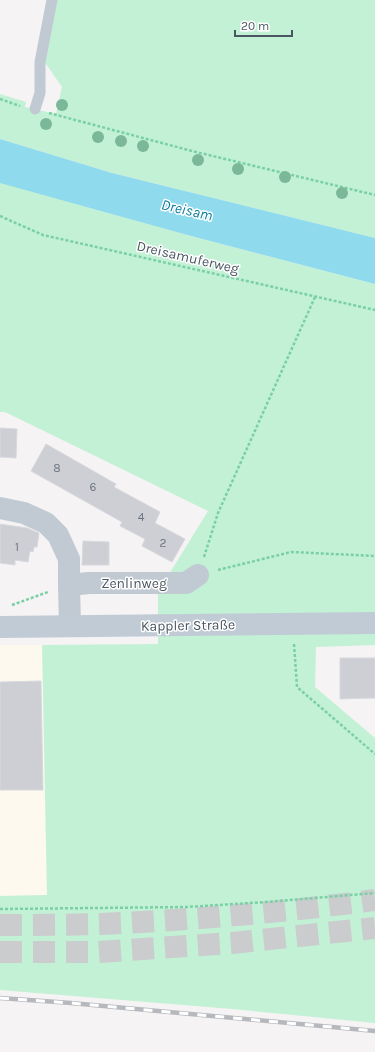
<svg xmlns="http://www.w3.org/2000/svg" width="375" height="1052" font-family="Karla,sans-serif">
  <style>
    .commercial { fill: #fdf9ef }
    .green { fill: #c3f1d5 }
    .water { fill: #90daee }
    .building { fill: #cdcfd5; stroke: #d7d9de }
    .lines { fill: none; stroke-linecap: round; stroke-linejoin: round }
    .highway-tunnel { stroke: #caccce; stroke-width: 22; stroke-dasharray: 22 11; stroke-linecap: butt }
    .path { stroke: #7ad0a6; stroke-width: 2.5; stroke-dasharray: 3 2; stroke-linecap: butt }
    .lane { stroke: #c1cad2; stroke-width: 11 }
    .street { stroke: #c1cad2; stroke-width: 22 }
    .secondary { stroke: #c1cbd6; stroke-width: 22 }
    .rail-casing { stroke: #b5b8bd; stroke-width: 4.5 }
    .rail { stroke: #fff; stroke-width: 3; stroke-dasharray: 9; stroke-linecap: butt }
    .tree { fill: #7bb799 }
    .labels { text-anchor: middle; stroke-width: 3; stroke-linejoin: round; paint-order: stroke }
    .number-label { font-size: 12px; fill: #6b747e }
    .street-label { font-size: 14px; fill: #4a5661; stroke: #fff }
    .water-label { font-size: 15px; font-style: italic; fill: #0c7c9b; stroke: #fff }
  </style>
  <rect width="100%" height="100%" fill="#f5f3f3"/>
  <path class="commercial" d="M 0,645 L 42,645 L 47,895 L 0,896 Z"/>
  <g class="green">
    <path d="M 56,0 L 375,0 L 375,238 L 112,173 L 0,139 L 0,94 L 26,102 L 25,107 L 56,114 L 62,87 L 44,61 Z"/>
    <path d="M 0,182 L 191,236 L 375,284 L 375,645 L 316,647 L 315,687 L 375,738 L 375,1023 L 232,1009 L 0,990 L 0,896 L 47,895 L 42,645 L 158,644 L 158,592 L 208,511 L 5,412 L 0,412 Z"/>
  </g>
  <path class="water" d="M 0,139 L 112,173 L 375,238 L 375,284 L 191,236 L 0,183 Z"/>
  <g class="building">
    <path d="M 0,428 L 17,429 L 16,458 L 0,457 Z"/>
    <path d="M 46,444 L 116,484 L 114,487 L 160,512 L 155,523 L 185,539 L 172,562 L 142,546 L 145,539 L 120,526 L 122,522 L 31,471 Z"/>
    <path d="M 0,524 L 27,528 L 39,533 L 37,547 L 34,547 L 33,552 L 30,551 L 28,562 L 15,560 L 15,565 L 0,563 Z"/>
    <path d="M 83,541 L 109,542 L 109,565 L 82,565 Z"/>
    <path d="M 340,658 L 375,658 L 375,698 L 340,699 Z"/>
    <path d="M 41,681 L 43,790 L 0,790 L 0,682 Z"/>
  </g>
  <g class="lines">
    <g class="highway-tunnel">
      <path d="M 0,925 C 33,925 67,925 100,924 C 192,920 284,912 375,900"/>
      <path d="M 0,952 L 98,952 L 232,943 L 375,928"/>
    </g>
    <g class="path">
      <path d="M 0,99 L 20,106"/>
      <path d="M 49,113 L 192,151 L 375,195"/>
      <path d="M 0,216 L 43,235 L 375,310"/>
      <path d="M 204,557 L 218,513 L 315,297"/>
      <path d="M 218,570 L 291,552 L 375,556"/>
      <path d="M 12,605 L 48,592"/>
      <path d="M 294,644 L 297,687 L 375,754"/>
      <path d="M 0,909 L 187,907 L 266,902 L 375,893"/>
    </g>
    <path class="lane" d="M 35,109 L 40,93 L 40,62 L 52,0"/>
    <g class="street">
      <path d="M 0,508 L 24,513 L 46,523 L 58,535 L 69,559 L 69,585 L 70,626"/>
      <path d="M 69,585 L 89,583 L 186,583 L 198,575"/>
    </g>
    <path class="secondary" d="M 0,627 L 375,623"/>
    <g class="rail-casing">
      <path id="rail" d="M 0,998 L 71,1003 L 375,1031"/>
    </g>
    <use href="#rail" class="rail"/>
  </g>
  <g class="tree">
    <circle cx="62" cy="105" r="6"/>
    <circle cx="46" cy="124" r="6"/>
    <circle cx="98" cy="137" r="6"/>
    <circle cx="121" cy="141" r="6"/>
    <circle cx="143" cy="146" r="6"/>
    <circle cx="198" cy="160" r="6"/>
    <circle cx="238" cy="169" r="6"/>
    <circle cx="285" cy="177" r="6"/>
    <circle cx="342" cy="193" r="6"/>
  </g>
  <g class="labels">
    <g class="number-label">
      <text x="57" y="472">8</text>
      <text x="93" y="491">6</text>
      <text x="141" y="521">4</text>
      <text x="163" y="547">2</text>
      <text x="17" y="551">1</text>
    </g>
    <g class="street-label">
      <text transform="translate(188 257) rotate(13)" y="5">Dreisamuferweg</text>
      <text x="134" y="588">Zenlinweg</text>
      <text transform="translate(188 625) rotate(-1)" y="5">Kappler Straße</text>
    </g>
    <g class="water-label">
      <text transform="translate(187 210) rotate(13)" y="5">Dreisam</text>
    </g>
  </g>
  <path d="M235 30v6h57v-6" fill="none" stroke="#4a5661" stroke-width="2"/>
  <text x="241" y="30" font-size="12" fill="#4a5661" stroke="#ffffff" stroke-width="3" paint-order="stroke">20 m</text>
</svg>
